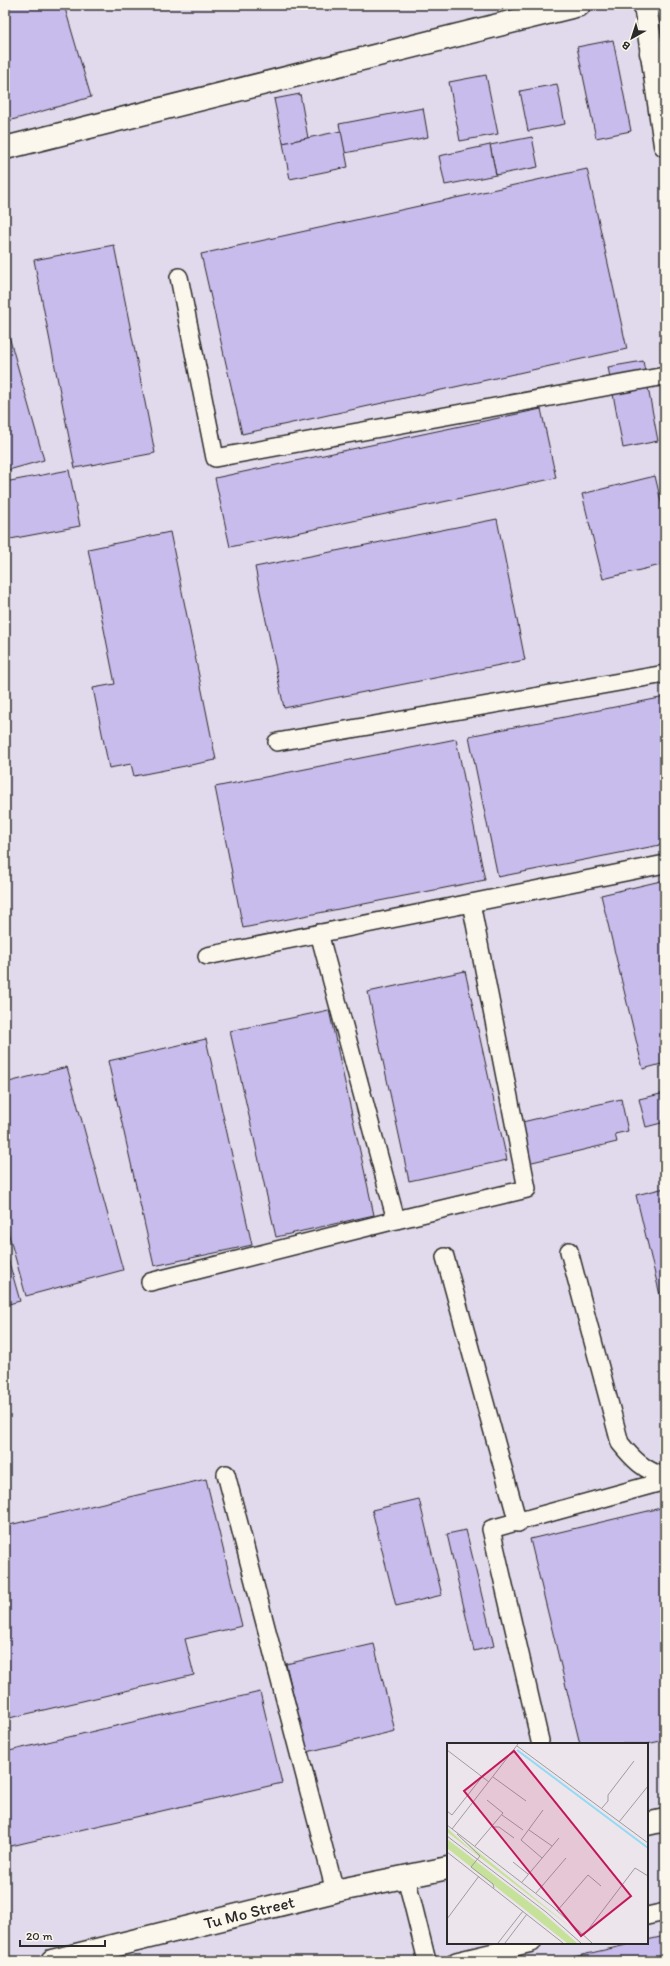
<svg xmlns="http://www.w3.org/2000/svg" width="670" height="1966" font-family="Itim,sans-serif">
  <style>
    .built { fill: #e1d9ec; fill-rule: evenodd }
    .building { fill: #c8bced; stroke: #2b2b2b }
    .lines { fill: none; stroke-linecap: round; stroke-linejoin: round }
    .lane-casing { stroke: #2b2b2b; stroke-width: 20 }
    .street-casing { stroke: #2b2b2b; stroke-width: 25 }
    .secondary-casing { stroke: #2b2b2b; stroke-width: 25 }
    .highway-casing { stroke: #2b2b2b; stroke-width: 25 }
    .lane { stroke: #fbf7ec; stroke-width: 17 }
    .street { stroke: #fbf7ec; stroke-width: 22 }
    .secondary { stroke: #fbf7ec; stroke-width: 22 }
    .highway { stroke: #fbf7ec; stroke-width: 22 }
    .labels { text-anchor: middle; stroke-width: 3.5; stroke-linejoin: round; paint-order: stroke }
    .street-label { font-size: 17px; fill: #2b2b2b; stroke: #fbf7ec }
    .inset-river { fill: none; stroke: #93dbf4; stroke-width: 2 }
    .inset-road { fill: none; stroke: #9f9b9f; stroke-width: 1 }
    .view { fill: #c2185b; fill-opacity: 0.15; stroke: #c2185b; stroke-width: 2 }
    .inset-edge { fill: none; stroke: #2b2b2b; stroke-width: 2 }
  </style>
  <rect width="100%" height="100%" fill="#ece5ec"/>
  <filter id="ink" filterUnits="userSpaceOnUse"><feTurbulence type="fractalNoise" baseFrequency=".025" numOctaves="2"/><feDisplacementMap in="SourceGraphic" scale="8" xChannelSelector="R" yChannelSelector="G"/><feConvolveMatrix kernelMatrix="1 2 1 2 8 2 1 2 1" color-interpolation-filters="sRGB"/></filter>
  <g filter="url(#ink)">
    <path class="built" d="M 5,5 L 665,5 L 665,1961 L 5,1961 ZM 448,1744 L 647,1744 L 647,1943 L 448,1943 Z"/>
    <g class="building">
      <path d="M 5,5 L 64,5 L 91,97 L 5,122 Z"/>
      <path d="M 613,40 L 631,131 L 596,138 L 577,47 Z"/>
      <path d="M 486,75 L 498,134 L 460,141 L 449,82 Z"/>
      <path d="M 557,84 L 565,124 L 528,131 L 520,91 Z"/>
      <path d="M 300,94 L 308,138 L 283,143 L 274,99 Z"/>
      <path d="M 423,108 L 428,137 L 345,153 L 339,124 Z"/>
      <path d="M 341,131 L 348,167 L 290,179 L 283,143 Z"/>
      <path d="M 532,137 L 538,167 L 496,175 L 490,145 Z"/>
      <path d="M 490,145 L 496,175 L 445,185 L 439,156 Z"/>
      <path d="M 587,169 L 627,349 L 242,434 L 201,254 Z"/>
      <path d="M 114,245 L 155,453 L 75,468 L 34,260 Z"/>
      <path d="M 5,322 L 44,460 L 5,471 Z"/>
      <path d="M 643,361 L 658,441 L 623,448 L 608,367 Z"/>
      <path d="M 541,409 L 556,478 L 230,547 L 215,478 Z"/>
      <path d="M 69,470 L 80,526 L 5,540 L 5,482 Z"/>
      <path d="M 655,476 L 665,518 L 665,564 L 603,579 L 582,494 Z"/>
      <path d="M 497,519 L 525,660 L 284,708 L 255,567 Z"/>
      <path d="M 170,532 L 216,760 L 134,776 L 131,764 L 109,768 L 93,688 L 115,684 L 88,549 Z"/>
      <path d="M 665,697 L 665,844 L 498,877 L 469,736 Z"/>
      <path d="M 456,739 L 485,880 L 243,928 L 215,787 Z"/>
      <path d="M 665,880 L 665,1063 L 643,1069 L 601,895 Z"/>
      <path d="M 465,971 L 507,1160 L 409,1181 L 368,992 Z"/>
      <path d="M 329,1010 L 374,1215 L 276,1237 L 230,1031 Z"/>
      <path d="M 206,1039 L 252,1245 L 154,1266 L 108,1061 Z"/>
      <path d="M 67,1067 L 123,1270 L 26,1296 L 5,1221 L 5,1083 Z"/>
      <path d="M 665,1093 L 665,1122 L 646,1127 L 639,1099 Z"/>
      <path d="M 621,1099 L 628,1131 L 615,1134 L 617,1142 L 528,1163 L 518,1123 Z"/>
      <path d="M 665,1188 L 665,1316 L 636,1195 Z"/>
      <path d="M 5,1248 L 20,1301 L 5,1305 Z"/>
      <path d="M 206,1479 L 242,1626 L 185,1639 L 194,1675 L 5,1719 L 5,1526 Z"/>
      <path d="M 419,1499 L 442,1595 L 396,1606 L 372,1510 Z"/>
      <path d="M 665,1507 L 665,1740 L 647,1744 L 580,1744 L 530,1539 Z"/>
      <path d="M 466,1530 L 494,1646 L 474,1651 L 447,1534 Z"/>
      <path d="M 374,1644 L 395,1731 L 307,1752 L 286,1664 Z"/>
      <path d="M 260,1692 L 282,1783 L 11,1846 L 5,1820 L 5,1752 Z"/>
      <path d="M 665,1936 L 665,1961 L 556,1961 L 635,1943 L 647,1943 L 647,1940 Z"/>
    </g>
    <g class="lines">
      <g class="lane-casing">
        <g id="lane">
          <path d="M 179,277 L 215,458 L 665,376"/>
          <path d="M 277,742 L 665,674"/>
          <path d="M 319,933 L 396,1220"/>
          <path d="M 207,956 L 665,864"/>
          <path d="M 569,1251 L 620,1443 C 632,1458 645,1472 665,1476"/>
          <path d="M 445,1257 L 518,1523"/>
          <path d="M 150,1282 L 396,1220 L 527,1189 L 471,903"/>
          <path d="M 226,1474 L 335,1891"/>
          <path d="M 540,1741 L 491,1529 L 665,1481"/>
          <path d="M 406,1877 L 427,1961"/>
          <path d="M 647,1916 L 665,1912"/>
          <path d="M 456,1961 L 532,1943"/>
        </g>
      </g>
      <g class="street-casing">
        <path id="street" d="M 5,148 L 579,5"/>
      </g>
      <g class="secondary-casing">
        <g id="secondary">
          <path d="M 645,5 L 665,145"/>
          <path d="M 647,1824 L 665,1820"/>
          <path id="s1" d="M 52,1961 L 335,1891 L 448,1868"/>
        </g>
      </g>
      <g class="highway-casing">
        <path id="highway" d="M 651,53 L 665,51"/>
      </g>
      <use href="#lane" class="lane"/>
      <use href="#street" class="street"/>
      <use href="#secondary" class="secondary"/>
      <use href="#highway" class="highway"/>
    </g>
  </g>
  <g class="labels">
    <g class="street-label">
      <text dy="6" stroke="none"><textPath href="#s1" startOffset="203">Tu Mo Street</textPath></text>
    </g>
  </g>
  <g transform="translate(447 1743)">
    <rect width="201" height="201" fill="#ece5ec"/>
    <path d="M 0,85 L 21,104 L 33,114 L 14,95 L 127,187 L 0,89 ZM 0,96 L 95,169 L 130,200 L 120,200 L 0,105 Z" fill="#c6e29a"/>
    <path class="inset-river" d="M 70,7 L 201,105"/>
    <path class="inset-road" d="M 70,3 L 201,100M 0,7 L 42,39M 46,34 L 79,58M 155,65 L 161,58 L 161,52 L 187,18M 0,68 L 5,72 L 35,34M 55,72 L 76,87M 172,79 L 201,43M 0,82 L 105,163 L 145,200M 46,84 L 52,84 L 67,95M 5,86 L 71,1M 82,87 L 105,103M 10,91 L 33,113 L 24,124 L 46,141 L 47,145M 0,93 L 99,169 L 134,200M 28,103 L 56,70 L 40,57M 0,109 L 116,200M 95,115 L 74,97 L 96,67M 66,119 L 81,131M 75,139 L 112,95M 89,150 L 119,115M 110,168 L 141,132 L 154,143M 0,176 L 32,133M 137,192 L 188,125 L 201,133M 51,200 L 76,168M 58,200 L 80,171"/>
    <path class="view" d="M 67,8 L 184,153 L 134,193 L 17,48 Z"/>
    <rect width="201" height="201" class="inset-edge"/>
  </g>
  <rect width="670" height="1966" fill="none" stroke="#fbf7ec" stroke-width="20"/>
  <rect x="10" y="10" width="650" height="1946" fill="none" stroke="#2b2b2b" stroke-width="1.5" filter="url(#ink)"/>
  <g transform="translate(632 38) rotate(219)" stroke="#fbf7ec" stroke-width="3" paint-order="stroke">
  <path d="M0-3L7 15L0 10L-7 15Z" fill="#2b2b2b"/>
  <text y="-6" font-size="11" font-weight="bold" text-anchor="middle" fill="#2b2b2b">B</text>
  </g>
  <path d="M20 1940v6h85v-6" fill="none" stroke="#2b2b2b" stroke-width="2"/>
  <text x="26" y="1940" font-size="12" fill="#2b2b2b" stroke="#fbf7ec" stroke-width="3" paint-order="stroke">20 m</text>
</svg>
